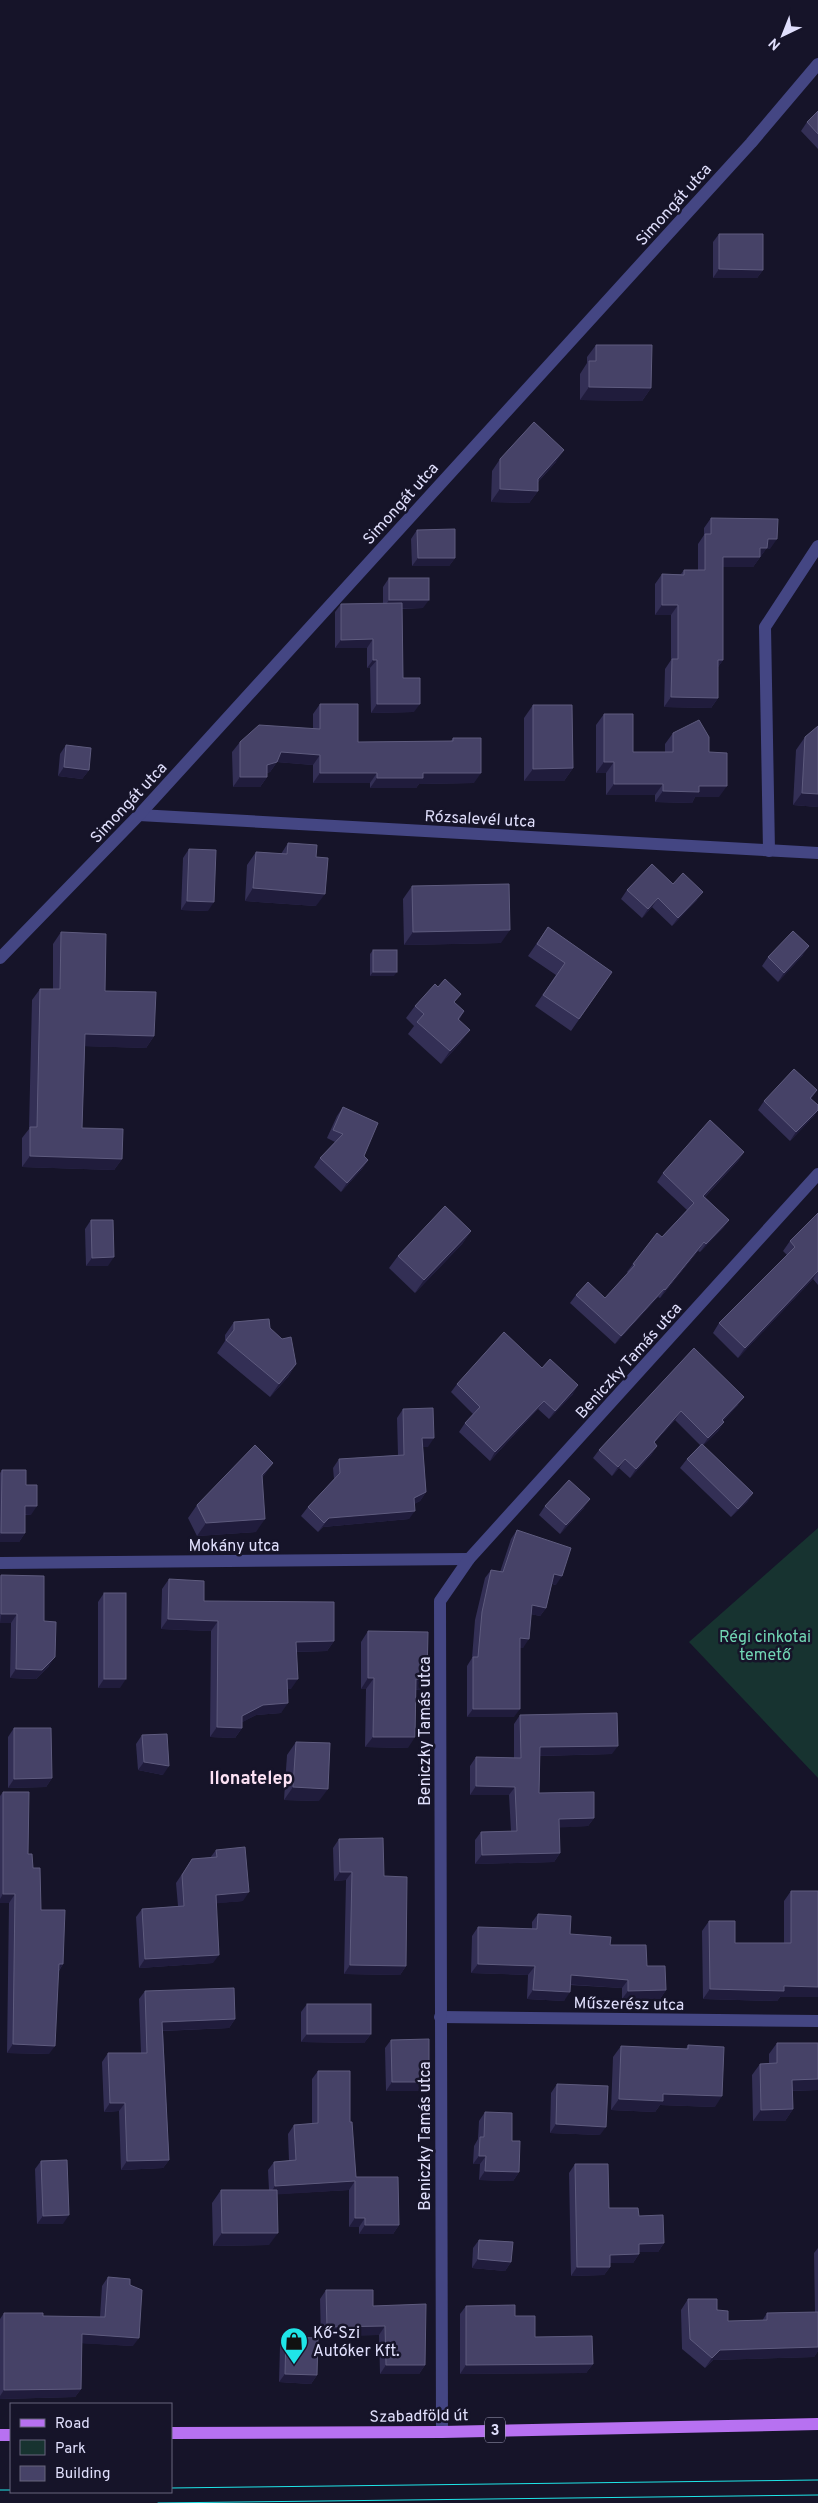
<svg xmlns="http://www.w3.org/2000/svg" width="818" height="2503" font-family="Overpass,sans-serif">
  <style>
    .green { fill: #173330 }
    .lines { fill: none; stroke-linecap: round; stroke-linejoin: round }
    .minor { stroke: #444683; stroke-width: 12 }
    .major { stroke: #b771f1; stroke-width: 12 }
    .tram { stroke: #1fe5e8; stroke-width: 1 }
    .wall { fill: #332f55 }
    .shaded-wall { fill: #201c3c }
    .building { fill: #464267; stroke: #5e5b7e }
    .labels { text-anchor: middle; stroke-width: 5; stroke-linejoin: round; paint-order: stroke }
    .shield { fill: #161429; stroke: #a3a2bd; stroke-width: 1 }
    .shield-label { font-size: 15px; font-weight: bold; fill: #e0dffc }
    .street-label { font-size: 16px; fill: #e0dffc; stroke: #161429 }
    .park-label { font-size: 16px; fill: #71d6b4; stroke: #161429 }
    .poi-label { font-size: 16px; fill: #e0dffc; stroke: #161429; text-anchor: start }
    .neighbourhood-label { font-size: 18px; font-weight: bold; fill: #fce1f4; stroke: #161429 }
  </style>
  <rect width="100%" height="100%" fill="#161429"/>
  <path class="green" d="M 818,1528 L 818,1778 L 689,1642 Z"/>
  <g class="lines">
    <g class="minor">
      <path d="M 139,815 L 818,853"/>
      <path d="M 769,851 L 765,627 L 818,546"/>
      <path d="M 0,958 L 139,815 L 751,143 L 818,64"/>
      <path d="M 0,1563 L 469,1559"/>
      <path d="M 440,2017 L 818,2021"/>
      <path d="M 442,2432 L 440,1601 L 469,1559 L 818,1174"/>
    </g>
    <g class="major">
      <path d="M 171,2433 L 442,2432 L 818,2424"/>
      <path d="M 0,2435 L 11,2435"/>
    </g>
    <g class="tram">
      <path d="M 171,2488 L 818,2480"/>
      <path d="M 0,2490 L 11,2490"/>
      <path d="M 158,2503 L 818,2495"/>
    </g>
  </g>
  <g class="wall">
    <path d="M 818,111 L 818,149 L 801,131 L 807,122 Z"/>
    <path d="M 719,234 L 763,270 L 757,278 L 713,278 L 713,242 Z"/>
    <path d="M 596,345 L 651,388 L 642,401 L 580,400 L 580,374 L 587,363 L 587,357 Z"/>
    <path d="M 500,459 L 556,462 L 538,482 L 538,491 L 529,503 L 491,502 L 492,471 Z"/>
    <path d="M 711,518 L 770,549 L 766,549 L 753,567 L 723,567 L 723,660 L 718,667 L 718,698 L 711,708 L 664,707 L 665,669 L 671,660 L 671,615 L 655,615 L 655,584 L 662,574 L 681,574 L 684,570 L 698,570 L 698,544 L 704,535 L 704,528 Z"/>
    <path d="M 417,530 L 455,558 L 449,566 L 412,566 L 411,539 Z"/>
    <path d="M 389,578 L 423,608 L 402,609 L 403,678 L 414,712 L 371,713 L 370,668 L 367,668 L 367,648 L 335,648 L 335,612 L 341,604 L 383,604 L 383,587 Z"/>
    <path d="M 320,704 L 358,742 L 451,741 L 453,738 L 474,783 L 419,784 L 416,788 L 370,788 L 370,783 L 313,783 L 313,765 L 277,762 L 270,772 L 267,773 L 267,777 L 260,787 L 233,787 L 232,752 L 240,742 L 313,729 L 313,714 Z"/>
    <path d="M 533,705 L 573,768 L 564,781 L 524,781 L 524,718 Z"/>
    <path d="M 604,714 L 633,752 L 665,752 L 665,744 L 673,733 L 709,752 L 719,797 L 695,797 L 692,803 L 655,802 L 655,795 L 606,795 L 606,773 L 596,773 L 596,725 Z"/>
    <path d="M 818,726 L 818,807 L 793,805 L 796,750 L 805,737 Z"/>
    <path d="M 66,745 L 89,770 L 82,779 L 58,776 L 60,754 Z"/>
    <path d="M 288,843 L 316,857 L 316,906 L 245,901 L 247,865 L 256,852 L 281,854 Z"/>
    <path d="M 189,849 L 208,911 L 181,910 L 183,858 Z"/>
    <path d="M 673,884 L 697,900 L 672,926 L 652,907 L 642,918 L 621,899 L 627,890 Z"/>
    <path d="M 412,886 L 501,943 L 404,945 L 403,899 Z"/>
    <path d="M 548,927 L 612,972 L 571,1031 L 535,1006 L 556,975 L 528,956 Z"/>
    <path d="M 61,932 L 105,991 L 154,1036 L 146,1048 L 85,1046 L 82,1128 L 122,1159 L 114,1170 L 22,1167 L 22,1138 L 29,1129 L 32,1000 L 40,989 L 53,989 L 53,944 Z"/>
    <path d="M 373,950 L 394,976 L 370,976 L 370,954 Z"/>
    <path d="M 803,955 L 778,982 L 762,966 L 768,957 Z"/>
    <path d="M 455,1003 L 464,1011 L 459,1020 L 461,1042 L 441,1064 L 408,1034 L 414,1026 L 406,1018 L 415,1006 Z"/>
    <path d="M 817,1090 L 811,1099 L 818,1105 L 818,1110 L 814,1116 L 790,1141 L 758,1110 L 764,1101 Z"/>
    <path d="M 343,1107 L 364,1156 L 368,1160 L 362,1169 L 341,1192 L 314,1167 L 320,1158 L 335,1142 L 327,1138 L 337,1116 Z"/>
    <path d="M 744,1152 L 738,1161 L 705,1197 L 729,1220 L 723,1228 L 700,1252 L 698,1251 L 660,1298 L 658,1297 L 615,1344 L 570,1303 L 576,1295 L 605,1298 L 628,1273 L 627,1272 L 633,1264 L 662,1237 L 687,1210 L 657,1182 L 663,1173 Z"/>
    <path d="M 818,1213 L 818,1285 L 813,1279 L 738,1358 L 713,1333 L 719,1323 L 787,1255 L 783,1251 L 790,1241 Z"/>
    <path d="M 91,1220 L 108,1266 L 86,1266 L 85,1229 Z"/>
    <path d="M 471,1231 L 462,1244 L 415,1293 L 389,1268 L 398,1256 Z"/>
    <path d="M 234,1322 L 270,1328 L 296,1364 L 288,1377 L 270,1397 L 217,1353 L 225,1341 L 225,1335 Z"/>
    <path d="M 694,1348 L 738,1405 L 723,1421 L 724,1422 L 718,1431 L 703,1445 L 753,1493 L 747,1502 L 731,1517 L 680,1468 L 687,1459 L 700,1445 L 675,1420 L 654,1443 L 657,1446 L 651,1455 L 630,1478 L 619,1468 L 612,1476 L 593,1458 L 599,1450 Z"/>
    <path d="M 542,1368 L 573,1394 L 549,1419 L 538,1409 L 490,1461 L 459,1432 L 465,1423 L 473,1414 L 451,1392 L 457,1384 Z"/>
    <path d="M 403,1409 L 428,1447 L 423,1447 L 426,1492 L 420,1501 L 414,1504 L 409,1519 L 323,1527 L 318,1532 L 301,1516 L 308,1507 L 334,1479 L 333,1468 L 339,1459 L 398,1455 L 397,1418 Z"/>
    <path d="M 273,1463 L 262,1478 L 256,1532 L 197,1536 L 188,1518 L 197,1505 Z"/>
    <path d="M 2,1470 L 26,1485 L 31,1515 L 25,1515 L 25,1533 L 19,1542 L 0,1542 L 0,1473 Z"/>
    <path d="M 545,1506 L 584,1508 L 560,1534 L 539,1515 Z"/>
    <path d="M 517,1530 L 556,1585 L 552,1584 L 546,1608 L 540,1616 L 531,1614 L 523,1648 L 520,1647 L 514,1717 L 467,1717 L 467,1666 L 472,1658 L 475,1620 L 485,1578 L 491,1570 L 500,1572 L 511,1539 Z"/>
    <path d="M 1,1575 L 44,1621 L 49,1666 L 36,1679 L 10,1678 L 11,1623 L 0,1623 L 0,1577 Z"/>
    <path d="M 169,1579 L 204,1601 L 334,1641 L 327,1651 L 297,1652 L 291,1689 L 288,1689 L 281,1713 L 256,1715 L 242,1722 L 242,1728 L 235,1738 L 210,1737 L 211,1631 L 161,1629 L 162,1589 Z"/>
    <path d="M 104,1593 L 120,1688 L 98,1688 L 98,1602 Z"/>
    <path d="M 368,1631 L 420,1690 L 416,1690 L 408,1748 L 365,1747 L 366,1689 L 361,1689 L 361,1642 Z"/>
    <path d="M 520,1715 L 612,1754 L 540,1756 L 539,1793 L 594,1818 L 588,1826 L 559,1827 L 560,1853 L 554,1862 L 475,1864 L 475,1840 L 481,1832 L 511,1831 L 509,1795 L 470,1795 L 470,1766 L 476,1757 L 514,1758 L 514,1724 Z"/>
    <path d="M 14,1728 L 52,1778 L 46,1787 L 8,1788 L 8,1737 Z"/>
    <path d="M 142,1735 L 163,1775 L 138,1770 L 136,1744 Z"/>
    <path d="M 296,1742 L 319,1801 L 284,1800 L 287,1755 Z"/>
    <path d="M 3,1792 L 28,1854 L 33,1868 L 41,1910 L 63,1964 L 59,1971 L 49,2054 L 7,2053 L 9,1903 L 0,1903 L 0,1796 Z"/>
    <path d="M 339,1839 L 384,1876 L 406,1966 L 400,1975 L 344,1974 L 346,1880 L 334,1881 L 333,1848 Z"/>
    <path d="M 216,1850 L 243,1901 L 216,1903 L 213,1963 L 139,1968 L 136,1917 L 142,1909 L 178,1906 L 176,1883 L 192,1859 L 210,1858 Z"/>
    <path d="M 791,1891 L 818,1891 L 780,1997 L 777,2001 L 703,1999 L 702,1931 L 709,1921 L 735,1943 L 784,1943 L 784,1901 Z"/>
    <path d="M 538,1914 L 570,1934 L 610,1945 L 647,1966 L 666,1990 L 660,1999 L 622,1999 L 622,1988 L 570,1985 L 564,2001 L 527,1999 L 528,1975 L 471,1973 L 472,1936 L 478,1927 L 532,1929 L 532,1922 Z"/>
    <path d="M 145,1991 L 235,2019 L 229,2028 L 163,2031 L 169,2160 L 163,2168 L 121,2170 L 119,2111 L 104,2112 L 102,2062 L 108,2053 L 141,2053 L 139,1999 Z"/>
    <path d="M 307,2004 L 371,2034 L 364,2043 L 301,2042 L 301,2012 Z"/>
    <path d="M 391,2040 L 423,2091 L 386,2091 L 385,2048 Z"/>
    <path d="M 777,2043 L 818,2043 L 818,2096 L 818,2090 L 792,2091 L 793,2109 L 785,2121 L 753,2121 L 752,2075 L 760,2064 L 769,2063 L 769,2054 Z"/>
    <path d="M 688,2045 L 715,2107 L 660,2105 L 655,2112 L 611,2110 L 613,2057 L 621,2046 L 686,2049 Z"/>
    <path d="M 318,2071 L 350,2122 L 356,2177 L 399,2225 L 393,2234 L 359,2234 L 359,2227 L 349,2227 L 349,2190 L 277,2194 L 269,2245 L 213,2246 L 212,2203 L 221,2190 L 269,2190 L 268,2170 L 274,2162 L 289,2161 L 288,2134 L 294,2125 L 312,2124 L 312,2079 Z"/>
    <path d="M 557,2084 L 600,2135 L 550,2133 L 551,2093 Z"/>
    <path d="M 485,2112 L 512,2141 L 519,2172 L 513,2181 L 479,2180 L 480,2164 L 473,2164 L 474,2146 L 478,2139 L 479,2121 Z"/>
    <path d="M 41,2161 L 63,2224 L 37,2224 L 35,2169 Z"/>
    <path d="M 575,2164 L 609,2208 L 639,2216 L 664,2243 L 658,2252 L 639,2252 L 639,2254 L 633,2263 L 610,2263 L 610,2267 L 604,2275 L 571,2276 L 569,2173 Z"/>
    <path d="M 479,2240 L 511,2262 L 505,2271 L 472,2268 L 473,2248 Z"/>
    <path d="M 818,2248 L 818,2351 L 814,2357 L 713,2360 L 705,2368 L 682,2349 L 681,2310 L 688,2299 L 717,2310 L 728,2321 L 762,2321 L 767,2313 L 815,2312 L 814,2253 Z"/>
    <path d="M 108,2277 L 130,2285 L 133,2346 L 82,2343 L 81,2389 L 75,2397 L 0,2399 L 0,2319 L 4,2313 L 43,2316 L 100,2317 L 102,2286 Z"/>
    <path d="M 326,2290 L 373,2306 L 425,2365 L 419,2374 L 380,2374 L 379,2335 L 321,2336 L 320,2299 Z"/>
    <path d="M 466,2306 L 515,2316 L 535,2337 L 593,2364 L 586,2373 L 460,2374 L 460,2314 Z"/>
    <path d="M 286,2337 L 317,2375 L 311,2384 L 279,2382 L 280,2346 Z"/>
  </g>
  <g class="shaded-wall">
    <path d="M 719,269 L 763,270 L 757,278 L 713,278 Z"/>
    <path d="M 589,387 L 651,388 L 642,401 L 580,400 Z"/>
    <path d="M 564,450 L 556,462 L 530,490 L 538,491 L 529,503 L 491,502 L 500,489 L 538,479 Z"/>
    <path d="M 768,539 L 777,539 L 770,549 L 766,549 L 753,567 L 716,567 L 723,557 L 760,548 Z"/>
    <path d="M 418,558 L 455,558 L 449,566 L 412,566 Z"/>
    <path d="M 389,600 L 429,600 L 423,608 L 383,609 Z"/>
    <path d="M 662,605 L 678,605 L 671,615 L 655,615 Z"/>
    <path d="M 373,639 L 367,648 L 335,648 L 341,640 Z"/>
    <path d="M 373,660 L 377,660 L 370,668 L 367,668 Z"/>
    <path d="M 718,660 L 723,660 L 716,670 Z"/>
    <path d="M 671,697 L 718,698 L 711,708 L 664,707 Z"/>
    <path d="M 377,704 L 420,704 L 414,712 L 371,713 Z"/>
    <path d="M 281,752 L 320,755 L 313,765 L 277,762 L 270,772 L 260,775 L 267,765 Z"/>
    <path d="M 604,762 L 614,762 L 606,773 L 596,773 Z"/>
    <path d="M 64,767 L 89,770 L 82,779 L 58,776 Z"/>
    <path d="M 573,768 L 564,781 L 524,781 L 533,769 Z"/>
    <path d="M 320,773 L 377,773 L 370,783 L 313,783 Z"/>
    <path d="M 423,773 L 481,773 L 474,783 L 419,784 L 416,788 L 370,788 L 377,778 Z"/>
    <path d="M 240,777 L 267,777 L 260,787 L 233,787 Z"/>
    <path d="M 614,784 L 663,784 L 655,795 L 606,795 Z"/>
    <path d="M 699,786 L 727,786 L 719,797 L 695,797 L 692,803 L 655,802 L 663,791 Z"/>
    <path d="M 802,793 L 818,794 L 818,807 L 793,805 Z"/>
    <path d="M 253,888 L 325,894 L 316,906 L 245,901 Z"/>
    <path d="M 703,892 L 697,900 L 672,926 L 678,918 Z"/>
    <path d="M 658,898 L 652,907 L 642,918 L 648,909 Z"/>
    <path d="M 187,901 L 214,902 L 208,911 L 181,910 Z"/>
    <path d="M 510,930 L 501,943 L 404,945 L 413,932 Z"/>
    <path d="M 809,946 L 803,955 L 778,982 L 784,973 Z"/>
    <path d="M 373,972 L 397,972 L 394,976 L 370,976 Z"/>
    <path d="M 470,1030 L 461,1042 L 441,1064 L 450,1051 Z"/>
    <path d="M 85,1034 L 154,1036 L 146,1048 L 77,1046 Z"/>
    <path d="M 818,1110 L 814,1116 L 790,1141 L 796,1132 Z"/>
    <path d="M 744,1152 L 738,1161 L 698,1204 L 703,1196 Z"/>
    <path d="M 30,1156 L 122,1159 L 114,1170 L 22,1167 Z"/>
    <path d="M 368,1160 L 362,1169 L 341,1192 L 347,1183 Z"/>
    <path d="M 729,1220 L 723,1228 L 700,1252 L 706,1244 Z"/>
    <path d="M 471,1231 L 462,1244 L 415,1293 L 424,1280 Z"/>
    <path d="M 704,1242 L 698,1251 L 660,1298 L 665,1290 Z"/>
    <path d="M 114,1257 L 108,1266 L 86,1266 L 92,1258 Z"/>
    <path d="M 818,1271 L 813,1279 L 738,1358 L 745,1348 Z"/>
    <path d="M 664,1289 L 658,1297 L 615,1344 L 621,1336 Z"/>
    <path d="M 296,1364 L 288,1377 L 270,1397 L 279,1384 Z"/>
    <path d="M 578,1385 L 573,1394 L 549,1419 L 555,1411 Z"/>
    <path d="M 744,1397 L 738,1405 L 716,1429 L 722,1420 Z"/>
    <path d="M 544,1401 L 538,1409 L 490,1461 L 495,1452 Z"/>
    <path d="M 681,1411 L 675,1420 L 647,1451 L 654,1442 Z"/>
    <path d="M 724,1422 L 718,1431 L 702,1447 L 708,1438 Z"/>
    <path d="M 422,1438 L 434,1438 L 428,1447 L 416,1447 Z"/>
    <path d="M 657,1446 L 651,1455 L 630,1478 L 636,1469 Z"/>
    <path d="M 625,1459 L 619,1468 L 612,1476 L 618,1467 Z"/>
    <path d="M 273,1463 L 264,1475 L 253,1488 L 262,1475 Z"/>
    <path d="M 426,1492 L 420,1501 L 408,1507 L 414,1498 Z"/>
    <path d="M 753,1493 L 747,1502 L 731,1517 L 738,1509 Z"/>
    <path d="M 590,1499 L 584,1508 L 560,1534 L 566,1525 Z"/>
    <path d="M 25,1506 L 37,1506 L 31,1515 L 19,1514 Z"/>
    <path d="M 415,1511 L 409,1519 L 323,1527 L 318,1532 L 329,1518 Z"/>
    <path d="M 265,1519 L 256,1532 L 197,1536 L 206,1523 Z"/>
    <path d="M 1,1533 L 25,1533 L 19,1542 L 0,1542 L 0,1535 Z"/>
    <path d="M 554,1574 L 562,1576 L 556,1585 L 548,1582 Z"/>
    <path d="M 532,1605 L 546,1608 L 540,1616 L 526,1613 Z"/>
    <path d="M 1,1614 L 17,1614 L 11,1623 L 0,1623 Z"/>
    <path d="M 168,1619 L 218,1621 L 211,1631 L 161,1629 Z"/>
    <path d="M 520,1638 L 529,1639 L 523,1648 L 514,1647 Z"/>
    <path d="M 334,1641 L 327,1651 L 289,1652 L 296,1642 Z"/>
    <path d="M 55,1657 L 49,1666 L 36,1679 L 10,1678 L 16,1669 Z"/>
    <path d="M 368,1678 L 374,1678 L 366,1689 L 361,1689 Z"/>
    <path d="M 104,1679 L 126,1679 L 120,1688 L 98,1688 Z"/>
    <path d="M 287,1679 L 298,1679 L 291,1689 L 280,1689 Z"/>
    <path d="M 416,1679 L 427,1679 L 420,1690 L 408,1689 Z"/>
    <path d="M 288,1703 L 281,1713 L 256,1715 L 235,1726 L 242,1716 L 263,1705 Z"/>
    <path d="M 473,1709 L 520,1709 L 514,1717 L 467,1717 Z"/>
    <path d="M 217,1727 L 242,1728 L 235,1738 L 210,1737 Z"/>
    <path d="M 373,1737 L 415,1737 L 408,1748 L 365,1747 Z"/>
    <path d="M 618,1746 L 612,1754 L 534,1756 L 540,1747 Z"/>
    <path d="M 144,1762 L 169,1766 L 163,1775 L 138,1770 Z"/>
    <path d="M 52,1778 L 46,1787 L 8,1788 L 14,1779 Z"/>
    <path d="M 476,1786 L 515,1787 L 509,1795 L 470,1795 Z"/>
    <path d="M 293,1787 L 328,1789 L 319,1801 L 284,1800 Z"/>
    <path d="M 594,1818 L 588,1826 L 553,1828 L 559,1819 Z"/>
    <path d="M 560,1853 L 554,1862 L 475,1864 L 482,1855 Z"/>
    <path d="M 340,1872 L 352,1872 L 346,1880 L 334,1881 Z"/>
    <path d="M 249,1892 L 243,1901 L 210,1904 L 216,1895 Z"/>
    <path d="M 3,1894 L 15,1894 L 9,1903 L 0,1903 L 0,1899 Z"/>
    <path d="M 219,1955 L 213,1963 L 139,1968 L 145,1959 Z"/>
    <path d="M 59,1964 L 63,1964 L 57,1973 Z"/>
    <path d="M 478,1964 L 535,1966 L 528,1975 L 471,1973 Z"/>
    <path d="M 350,1965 L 406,1966 L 400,1975 L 344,1974 Z"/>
    <path d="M 571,1975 L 628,1980 L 622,1988 L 565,1984 Z"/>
    <path d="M 784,1986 L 818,1987 L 818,1997 L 780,1997 L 777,2001 L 703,1999 L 710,1989 Z"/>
    <path d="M 533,1990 L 570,1992 L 564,2001 L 527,1999 Z"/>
    <path d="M 666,1990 L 660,1999 L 622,1999 L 628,1991 Z"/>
    <path d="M 235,2019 L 229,2028 L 156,2031 L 162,2022 Z"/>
    <path d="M 307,2034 L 371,2034 L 364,2043 L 301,2042 Z"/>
    <path d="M 13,2044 L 55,2046 L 49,2054 L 7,2053 Z"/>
    <path d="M 818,2079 L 818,2090 L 784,2091 L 792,2080 Z"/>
    <path d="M 392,2082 L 429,2082 L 423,2091 L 386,2091 Z"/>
    <path d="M 663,2094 L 722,2096 L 715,2107 L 660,2105 L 655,2112 L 611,2110 L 619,2099 Z"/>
    <path d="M 110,2103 L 125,2103 L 119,2111 L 104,2112 Z"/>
    <path d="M 793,2109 L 785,2121 L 753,2121 L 761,2110 Z"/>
    <path d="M 556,2124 L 606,2127 L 600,2135 L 550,2133 Z"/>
    <path d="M 479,2156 L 486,2156 L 480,2164 L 473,2164 Z"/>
    <path d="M 169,2160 L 163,2168 L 121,2170 L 127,2161 Z"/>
    <path d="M 485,2171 L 519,2172 L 513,2181 L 479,2180 Z"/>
    <path d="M 355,2181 L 349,2190 L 269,2195 L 275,2186 Z"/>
    <path d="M 69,2215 L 63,2224 L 37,2224 L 43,2216 Z"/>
    <path d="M 355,2218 L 365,2218 L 359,2227 L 349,2227 Z"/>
    <path d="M 365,2225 L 399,2225 L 393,2234 L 359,2234 Z"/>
    <path d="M 222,2233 L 278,2233 L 269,2245 L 213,2246 Z"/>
    <path d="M 664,2243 L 658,2252 L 633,2252 L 639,2244 Z"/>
    <path d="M 639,2254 L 633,2263 L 604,2263 L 610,2255 Z"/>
    <path d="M 478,2259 L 511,2262 L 505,2271 L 472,2268 Z"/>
    <path d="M 577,2267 L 610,2267 L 604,2275 L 571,2276 Z"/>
    <path d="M 385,2326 L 379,2335 L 321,2336 L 327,2327 Z"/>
    <path d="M 82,2334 L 139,2338 L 133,2346 L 76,2343 Z"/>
    <path d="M 818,2341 L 818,2351 L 814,2357 L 713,2360 L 705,2368 L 712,2358 L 720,2350 Z"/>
    <path d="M 593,2364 L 586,2373 L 460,2374 L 466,2365 Z"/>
    <path d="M 386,2365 L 425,2365 L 419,2374 L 380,2374 Z"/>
    <path d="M 285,2374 L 317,2375 L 311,2384 L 279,2382 Z"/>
    <path d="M 81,2389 L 75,2397 L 0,2399 L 0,2396 L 4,2390 Z"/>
  </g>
  <g class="building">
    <path d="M 818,111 L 818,134 L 807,122 Z"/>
    <path d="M 719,234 L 763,234 L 763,270 L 719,269 Z"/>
    <path d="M 596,345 L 652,345 L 651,388 L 589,387 L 589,361 L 596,361 Z"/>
    <path d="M 534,422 L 564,450 L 538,479 L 538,491 L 500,489 L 500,459 Z"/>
    <path d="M 711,518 L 778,519 L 777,539 L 768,539 L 767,548 L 760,548 L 760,557 L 723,557 L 723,660 L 718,660 L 718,698 L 671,697 L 672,659 L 678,659 L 678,605 L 662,605 L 662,574 L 684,575 L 684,570 L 705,570 L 705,534 L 711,534 Z"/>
    <path d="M 455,529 L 455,558 L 418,558 L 417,530 Z"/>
    <rect x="389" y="578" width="40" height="22"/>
    <path d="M 402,603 L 403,678 L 420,678 L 420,704 L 377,704 L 377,660 L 373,660 L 373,639 L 341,640 L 341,604 Z"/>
    <path d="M 320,704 L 358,704 L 358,742 L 453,741 L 453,738 L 481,738 L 481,773 L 423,773 L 423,778 L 377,778 L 377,773 L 320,773 L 320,755 L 281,752 L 277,762 L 267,765 L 267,777 L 240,777 L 240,742 L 259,725 L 320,729 Z"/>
    <path d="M 533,705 L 572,705 L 573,768 L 533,769 Z"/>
    <path d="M 604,714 L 633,714 L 633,752 L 673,752 L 673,733 L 699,720 L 709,737 L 709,752 L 727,753 L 727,786 L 699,786 L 699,792 L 663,791 L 663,784 L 614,784 L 614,762 L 604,762 Z"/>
    <path d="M 818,726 L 818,794 L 802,793 L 805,737 Z"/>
    <path d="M 66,745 L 91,748 L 89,770 L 64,767 Z"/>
    <path d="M 288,843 L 317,845 L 316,857 L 328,858 L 325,894 L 253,888 L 256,852 L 287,854 Z"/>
    <path d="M 189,849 L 216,850 L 214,902 L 187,901 Z"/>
    <path d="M 652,864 L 673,884 L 683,873 L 703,892 L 678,918 L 658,898 L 648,909 L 627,890 Z"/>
    <path d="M 509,884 L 510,930 L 413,932 L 412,886 Z"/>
    <path d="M 548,927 L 612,972 L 579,1019 L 543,995 L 565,963 L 537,944 Z"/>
    <path d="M 793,931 L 809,946 L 784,973 L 768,957 Z"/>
    <path d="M 61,932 L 106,934 L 105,991 L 156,992 L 154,1036 L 85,1034 L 82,1128 L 123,1129 L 122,1159 L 30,1156 L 30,1127 L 37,1127 L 40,989 L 60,989 Z"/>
    <rect x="373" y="950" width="24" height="22"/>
    <path d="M 445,979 L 461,994 L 454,1002 L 464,1011 L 458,1019 L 470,1030 L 450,1051 L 417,1022 L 424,1014 L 415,1006 L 435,984 L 438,987 Z"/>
    <path d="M 794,1069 L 817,1090 L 810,1098 L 818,1105 L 818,1110 L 796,1132 L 764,1101 Z"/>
    <path d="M 343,1107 L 378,1123 L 364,1156 L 368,1160 L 347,1183 L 320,1158 L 343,1134 L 333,1130 Z"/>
    <path d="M 710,1120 L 744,1152 L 703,1196 L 729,1220 L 706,1244 L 704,1242 L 665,1290 L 664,1289 L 621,1336 L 576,1295 L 588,1282 L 605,1298 L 635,1265 L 633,1264 L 657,1233 L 662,1237 L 694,1203 L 663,1173 Z"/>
    <path d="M 445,1206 L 471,1231 L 424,1280 L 398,1256 Z"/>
    <path d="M 818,1213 L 818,1271 L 745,1348 L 719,1323 L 795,1247 L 790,1241 Z"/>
    <path d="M 91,1220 L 113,1220 L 114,1257 L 92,1258 Z"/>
    <path d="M 269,1319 L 270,1328 L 282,1339 L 291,1337 L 296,1364 L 279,1384 L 226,1340 L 234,1330 L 234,1322 Z"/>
    <path d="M 504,1332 L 542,1368 L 550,1359 L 578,1385 L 555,1411 L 544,1401 L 495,1452 L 465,1423 L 480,1407 L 457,1384 Z"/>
    <path d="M 694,1348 L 744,1397 L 722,1420 L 724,1422 L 708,1438 L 681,1411 L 654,1442 L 657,1446 L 636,1469 L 625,1459 L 618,1467 L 599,1450 Z"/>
    <path d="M 433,1408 L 434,1438 L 422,1438 L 426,1492 L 414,1498 L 415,1511 L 329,1518 L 324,1523 L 308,1507 L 340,1473 L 339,1459 L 404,1455 L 403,1409 Z"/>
    <path d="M 702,1444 L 753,1493 L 738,1509 L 687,1459 Z"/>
    <path d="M 255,1445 L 273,1463 L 262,1475 L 265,1519 L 206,1523 L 197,1505 Z"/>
    <path d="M 2,1470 L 26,1470 L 26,1485 L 37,1485 L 37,1506 L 25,1506 L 25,1533 L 1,1533 Z"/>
    <path d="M 569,1480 L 590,1499 L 566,1525 L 545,1506 Z"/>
    <path d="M 517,1530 L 571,1548 L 562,1576 L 554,1574 L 546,1608 L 532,1605 L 529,1639 L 520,1638 L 520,1709 L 473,1709 L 473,1657 L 478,1657 L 482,1612 L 491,1570 L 503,1572 Z"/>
    <path d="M 1,1575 L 44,1576 L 44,1621 L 56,1622 L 55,1657 L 42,1670 L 16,1669 L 17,1614 L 1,1614 Z"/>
    <path d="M 169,1579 L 204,1581 L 204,1601 L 334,1602 L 334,1641 L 296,1642 L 298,1679 L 287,1679 L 288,1703 L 263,1705 L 242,1716 L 242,1728 L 217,1727 L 218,1621 L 168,1619 Z"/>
    <rect x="104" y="1593" width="22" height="86"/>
    <path d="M 368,1631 L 428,1632 L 427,1679 L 416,1679 L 415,1737 L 373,1737 L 374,1678 L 368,1678 Z"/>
    <path d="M 617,1713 L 618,1746 L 540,1747 L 539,1793 L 594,1792 L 594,1818 L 559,1819 L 560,1853 L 482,1855 L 481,1832 L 517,1831 L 515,1787 L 476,1786 L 476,1757 L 521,1758 L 520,1715 Z"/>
    <path d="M 14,1728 L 51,1728 L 52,1778 L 14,1779 Z"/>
    <path d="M 167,1734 L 169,1766 L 144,1762 L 142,1735 Z"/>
    <path d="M 296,1742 L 330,1743 L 328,1789 L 293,1787 Z"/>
    <path d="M 3,1792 L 29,1792 L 28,1854 L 32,1854 L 33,1868 L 40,1868 L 41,1910 L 65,1910 L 63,1964 L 59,1964 L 55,2046 L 13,2044 L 15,1894 L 3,1894 Z"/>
    <path d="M 383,1838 L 384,1876 L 407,1877 L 406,1966 L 350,1965 L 352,1872 L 340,1872 L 339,1839 Z"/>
    <path d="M 245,1847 L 249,1892 L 216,1895 L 219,1955 L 145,1959 L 142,1909 L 184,1906 L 182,1875 L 192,1859 L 217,1857 L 216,1850 Z"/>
    <path d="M 791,1891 L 818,1891 L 818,1987 L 784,1986 L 784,1991 L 710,1989 L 709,1921 L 735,1921 L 735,1943 L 791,1943 Z"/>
    <path d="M 538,1914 L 571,1916 L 570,1934 L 611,1937 L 610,1945 L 646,1945 L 647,1966 L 665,1966 L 666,1990 L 628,1991 L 628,1980 L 571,1975 L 570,1992 L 533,1990 L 535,1966 L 478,1964 L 478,1927 L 537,1929 Z"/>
    <path d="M 234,1988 L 235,2019 L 162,2022 L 169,2160 L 127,2161 L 125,2103 L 110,2103 L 108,2053 L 147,2053 L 145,1991 Z"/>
    <rect x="307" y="2004" width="64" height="30"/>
    <path d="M 429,2039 L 429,2082 L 392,2082 L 391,2040 Z"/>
    <path d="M 777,2043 L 818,2043 L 818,2079 L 792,2080 L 793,2109 L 761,2110 L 760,2064 L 777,2063 Z"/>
    <path d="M 688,2045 L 724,2047 L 722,2096 L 663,2094 L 663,2101 L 619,2099 L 621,2046 L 688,2049 Z"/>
    <path d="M 318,2071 L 350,2071 L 350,2122 L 352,2122 L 356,2177 L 398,2177 L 399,2225 L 365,2225 L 365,2218 L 355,2218 L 355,2181 L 275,2186 L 274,2162 L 296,2160 L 294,2125 L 318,2123 Z"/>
    <path d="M 557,2084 L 608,2086 L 606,2127 L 556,2124 Z"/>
    <path d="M 485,2112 L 512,2113 L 512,2141 L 520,2141 L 519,2172 L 485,2171 L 486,2156 L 479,2156 L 480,2137 L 484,2137 Z"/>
    <path d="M 67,2160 L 69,2215 L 43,2216 L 41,2161 Z"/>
    <path d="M 575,2164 L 608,2164 L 609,2208 L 638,2208 L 639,2216 L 663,2215 L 664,2243 L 639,2244 L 639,2254 L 610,2255 L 610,2267 L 577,2267 Z"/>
    <path d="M 221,2190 L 277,2190 L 278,2233 L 222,2233 Z"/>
    <path d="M 479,2240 L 513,2242 L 511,2262 L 478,2259 Z"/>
    <path d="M 108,2277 L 130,2279 L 130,2285 L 142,2290 L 139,2338 L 82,2334 L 81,2389 L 4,2390 L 4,2313 L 43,2313 L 43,2316 L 105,2317 Z"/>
    <path d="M 326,2290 L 373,2290 L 373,2306 L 426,2304 L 425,2365 L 386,2365 L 385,2326 L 327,2327 Z"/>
    <path d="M 688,2299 L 717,2299 L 717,2310 L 728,2311 L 728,2321 L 767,2320 L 767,2313 L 818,2312 L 818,2347 L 720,2350 L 712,2358 L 690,2339 Z"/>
    <path d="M 515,2305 L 515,2316 L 535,2316 L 535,2337 L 592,2336 L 593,2364 L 466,2365 L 466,2306 Z"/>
    <path d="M 286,2337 L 318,2338 L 317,2375 L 285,2374 Z"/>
  </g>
  <defs>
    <g id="shop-pin" transform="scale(1.4375)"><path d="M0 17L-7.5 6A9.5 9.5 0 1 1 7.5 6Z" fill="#1fe5e8" stroke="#161429"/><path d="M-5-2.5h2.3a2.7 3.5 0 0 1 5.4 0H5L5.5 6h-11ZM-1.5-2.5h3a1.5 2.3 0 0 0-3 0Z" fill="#111"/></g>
  </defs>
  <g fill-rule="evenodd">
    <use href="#shop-pin" x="294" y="2341"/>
  </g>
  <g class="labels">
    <rect class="shield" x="485" y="2417.5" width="20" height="25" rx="4"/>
    <g class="shield-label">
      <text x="495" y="2435">3</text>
    </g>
    <g class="street-label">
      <text transform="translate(673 204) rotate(-48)" y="6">Simongát utca</text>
      <text transform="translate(400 503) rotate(-48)" y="6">Simongát utca</text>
      <text transform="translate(128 802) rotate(-47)" y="6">Simongát utca</text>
      <text transform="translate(480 818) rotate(3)" y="6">Rózsalevél utca</text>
      <text transform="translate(628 1360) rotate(-48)" y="6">Beniczky Tamás utca</text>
      <text x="234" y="1551">Mokány utca</text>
      <text transform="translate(424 1731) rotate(-90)" y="6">Beniczky Tamás utca</text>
      <text transform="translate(629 2003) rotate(1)" y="6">Műszerész utca</text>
      <text transform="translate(424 2136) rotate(-90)" y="6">Beniczky Tamás utca</text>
      <text transform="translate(419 2415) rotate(-1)" y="6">Szabadföld út</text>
    </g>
    <g class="park-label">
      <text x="765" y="1642">Régi cinkotai<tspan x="765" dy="18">temető</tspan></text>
    </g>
    <g class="poi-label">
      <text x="313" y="2338">Kő-Szi<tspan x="313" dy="18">Autóker Kft.</tspan></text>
    </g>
    <g class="neighbourhood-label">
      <text x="251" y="1784">Ilonatelep</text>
    </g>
  </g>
  <rect x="10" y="2403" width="162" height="90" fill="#161429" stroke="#67657d"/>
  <rect x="20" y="2419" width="25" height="8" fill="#b771f1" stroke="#67657d"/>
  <text x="55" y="2428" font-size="15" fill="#e0dffc">Road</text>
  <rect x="20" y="2440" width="25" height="15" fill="#173330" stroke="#67657d"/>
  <text x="55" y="2453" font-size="15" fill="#e0dffc">Park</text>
  <rect x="20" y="2466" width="25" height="15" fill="#464267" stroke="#67657d"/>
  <text x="55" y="2478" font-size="15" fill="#e0dffc">Building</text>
  <g transform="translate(783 35) rotate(223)" stroke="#161429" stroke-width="4" paint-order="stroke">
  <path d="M0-4L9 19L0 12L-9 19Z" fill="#e0dffc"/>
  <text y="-8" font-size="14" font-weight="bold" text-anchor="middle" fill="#e0dffc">N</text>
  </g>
</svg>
